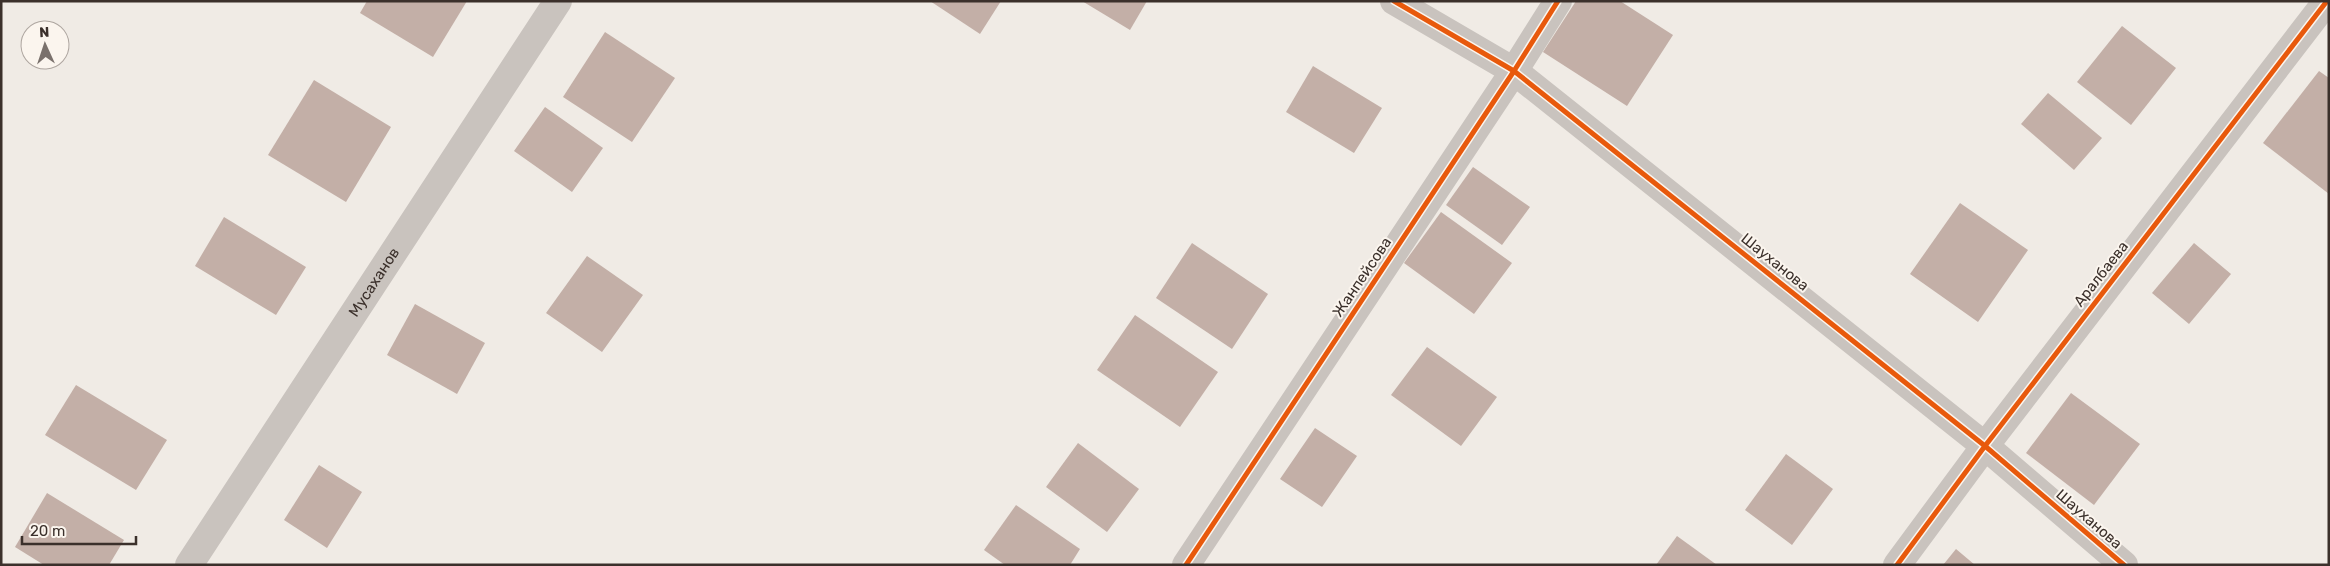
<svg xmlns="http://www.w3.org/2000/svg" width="2330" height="566" font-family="Rubik,sans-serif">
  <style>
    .building { fill: #c3afa7 }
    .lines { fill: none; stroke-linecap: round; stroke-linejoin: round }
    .street { stroke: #c9c3be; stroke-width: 28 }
    .cycleway-casing { stroke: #fbf5ee; stroke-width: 8 }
    .cycleway { stroke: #e8590c; stroke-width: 5 }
    .labels { text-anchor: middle; stroke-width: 4; stroke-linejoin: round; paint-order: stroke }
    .street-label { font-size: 15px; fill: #3b302b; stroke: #fbf5ee }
  </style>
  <rect width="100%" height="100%" fill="#f0ebe5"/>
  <g class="building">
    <path d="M 367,1 L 467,1 L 433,57 L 360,13 Z"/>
    <path d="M 930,1 L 1001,1 L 980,34 Z"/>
    <path d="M 1082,1 L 1147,1 L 1130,30 Z"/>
    <path d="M 1576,1 L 1620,1 L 1673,35 L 1627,106 L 1543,52 Z"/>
    <path d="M 2122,26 L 2176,68 L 2131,125 L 2077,82 Z"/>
    <path d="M 605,32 L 675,78 L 632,142 L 563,97 Z"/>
    <path d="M 1313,66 L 1382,108 L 1354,153 L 1286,112 Z"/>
    <path d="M 2319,71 L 2329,78 L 2329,194 L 2263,143 Z"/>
    <path d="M 314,80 L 391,127 L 346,202 L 268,155 Z"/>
    <path d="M 2048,93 L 2102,138 L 2074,170 L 2021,124 Z"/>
    <path d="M 545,107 L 603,148 L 572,192 L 514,151 Z"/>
    <path d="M 1473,167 L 1530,207 L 1502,245 L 1446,205 Z"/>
    <path d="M 1960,203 L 2028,250 L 1978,322 L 1910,274 Z"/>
    <path d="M 1441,212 L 1512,263 L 1474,314 L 1404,263 Z"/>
    <path d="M 224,217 L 306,267 L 276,315 L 195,266 Z"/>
    <path d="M 1192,243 L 1268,294 L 1232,349 L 1156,298 Z"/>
    <path d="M 2194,243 L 2231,274 L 2189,324 L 2152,293 Z"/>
    <path d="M 587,256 L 643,295 L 602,352 L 546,313 Z"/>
    <path d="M 415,304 L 485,343 L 457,394 L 387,355 Z"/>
    <path d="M 1135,315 L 1218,372 L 1180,427 L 1097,370 Z"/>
    <path d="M 1427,347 L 1497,397 L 1461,446 L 1391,395 Z"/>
    <path d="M 76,385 L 167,440 L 136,490 L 45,435 Z"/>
    <path d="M 2071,393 L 2140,444 L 2094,505 L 2026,453 Z"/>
    <path d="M 1315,428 L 1357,456 L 1322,507 L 1280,479 Z"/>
    <path d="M 1078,443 L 1139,489 L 1107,532 L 1046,487 Z"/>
    <path d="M 1786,454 L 1833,489 L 1792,545 L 1745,510 Z"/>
    <path d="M 319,465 L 362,492 L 327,548 L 284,520 Z"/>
    <path d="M 47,493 L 124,540 L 109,565 L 44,565 L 15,547 Z"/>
    <path d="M 1016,505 L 1080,549 L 1070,565 L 1005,565 L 984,550 Z"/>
    <path d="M 1677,536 L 1717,565 L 1656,565 Z"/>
    <path d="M 1956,549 L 1975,565 L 1943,565 Z"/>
  </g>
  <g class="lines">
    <g class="street">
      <path d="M 1394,1 L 1514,71 L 1985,446 L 2124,565"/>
      <path id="s1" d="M 189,565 L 558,1"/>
      <path d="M 1186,565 L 1514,71 L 1558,1"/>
      <path d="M 1897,565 L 1985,446 L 2327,1"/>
    </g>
    <g class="cycleway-casing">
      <g id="cycleway">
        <path d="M 1394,1 L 1514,71 L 1985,446 L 2124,565"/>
        <path d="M 1186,565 L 1514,71 L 1558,1"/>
        <path d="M 1897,565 L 1985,446 L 2327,1"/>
      </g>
    </g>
    <use href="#cycleway" class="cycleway"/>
  </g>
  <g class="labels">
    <g class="street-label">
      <text transform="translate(1775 262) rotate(39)" y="5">Шауханова</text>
      <text transform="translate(2101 274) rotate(-52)" y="5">Аралбаева</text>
      <text transform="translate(1362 277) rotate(-56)" y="5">Жанпейсова</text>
      <text dy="5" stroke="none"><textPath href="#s1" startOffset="338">Мусаханов</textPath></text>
      <text transform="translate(2089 519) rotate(41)" y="5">Шауханова</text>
    </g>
  </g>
  <rect width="2330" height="566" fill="none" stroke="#3b302b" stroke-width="5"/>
  <g transform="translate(45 45) rotate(357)"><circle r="24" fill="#fbf5ee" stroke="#aea6a0"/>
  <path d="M0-4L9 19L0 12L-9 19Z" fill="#7a716c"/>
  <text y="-8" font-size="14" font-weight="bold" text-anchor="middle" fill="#3b302b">N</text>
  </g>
  <path d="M22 536v8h114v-8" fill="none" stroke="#3b302b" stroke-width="2.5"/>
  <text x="30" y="536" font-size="15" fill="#3b302b" stroke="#fbf5ee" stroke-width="4" paint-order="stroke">20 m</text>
</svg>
